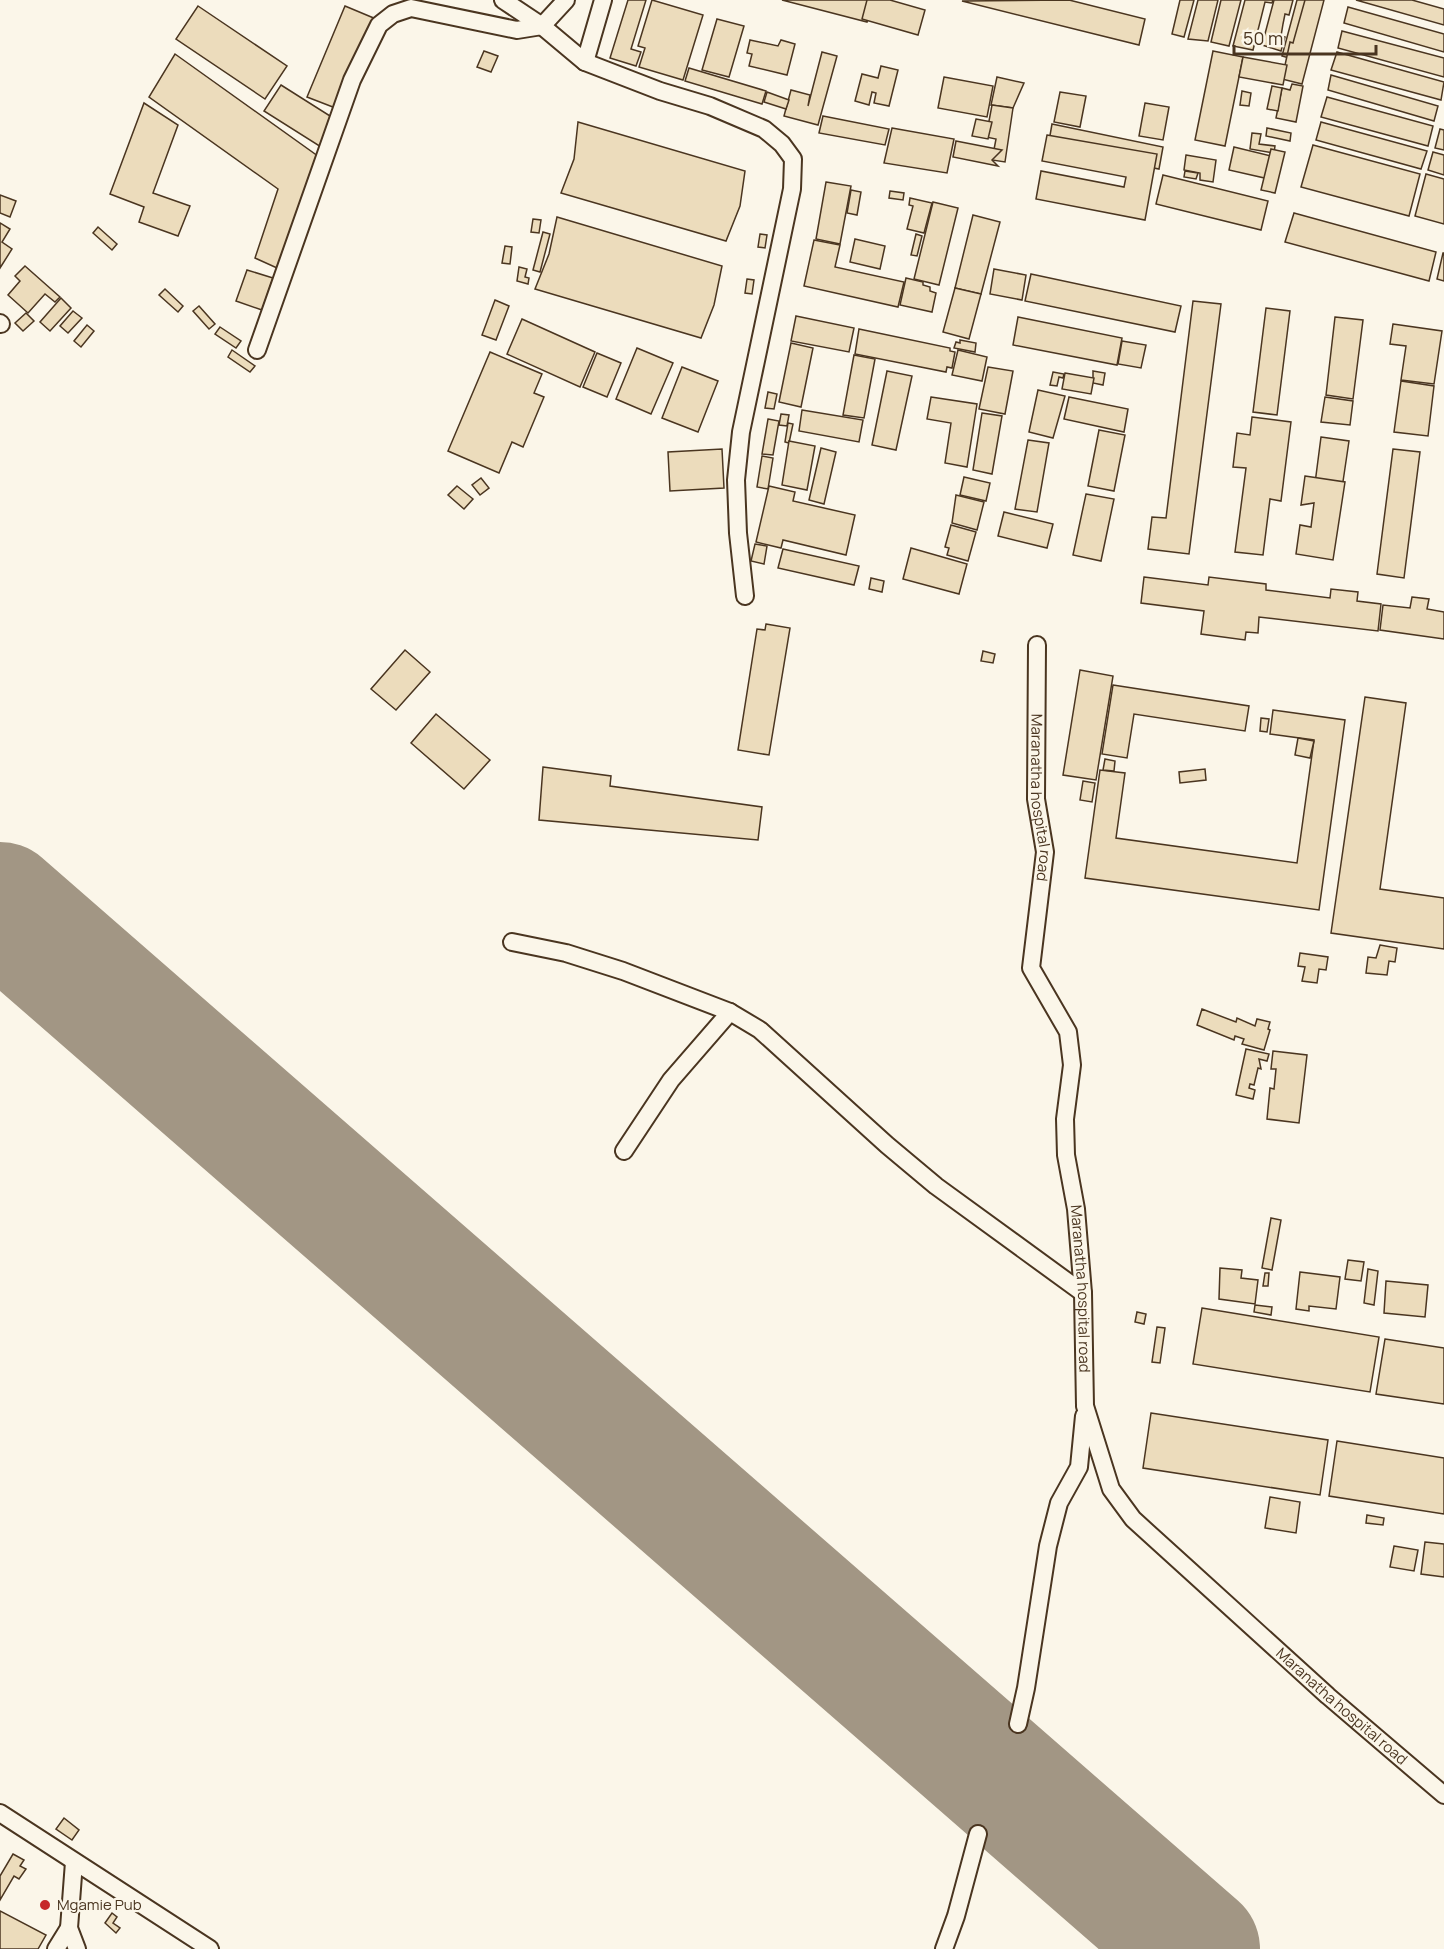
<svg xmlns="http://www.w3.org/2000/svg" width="1444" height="1949" font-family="Manrope,sans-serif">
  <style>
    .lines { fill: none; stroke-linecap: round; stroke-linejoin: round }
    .runway { stroke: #a29684; stroke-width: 128 }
    .building { fill: #ecdcbc; stroke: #4a3520; stroke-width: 1.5 }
    .minor-casing { stroke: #4a3520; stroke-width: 20 }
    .minor { stroke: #fbf6e9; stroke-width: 16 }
    .poi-dot { fill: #c62828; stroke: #fbf6e9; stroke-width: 2 }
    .labels { text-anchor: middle; stroke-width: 4.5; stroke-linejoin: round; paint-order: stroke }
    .street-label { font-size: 15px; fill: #4a3520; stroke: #fbf6e9 }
    .poi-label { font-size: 15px; fill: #4a3520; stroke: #fbf6e9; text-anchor: start }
  </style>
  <rect width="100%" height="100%" fill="#fbf6e9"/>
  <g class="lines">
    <path class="runway" d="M 0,906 L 1196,1949"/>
  </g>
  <g class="building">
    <path d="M 628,0 L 646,0 L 631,49 L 641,52 L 636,66 L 610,58 Z"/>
    <path d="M 652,0 L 703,15 L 683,80 L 639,67 L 645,48 L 638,46 Z"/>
    <path d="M 782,0 L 873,0 L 867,22 Z"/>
    <path d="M 867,0 L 890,0 L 925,10 L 918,35 L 862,19 Z"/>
    <path d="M 1069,0 L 1145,19 L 1139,45 L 962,1 Z"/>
    <path d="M 1180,0 L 1194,0 L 1184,37 L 1172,34 Z"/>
    <path d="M 1198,0 L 1218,0 L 1208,41 L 1188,39 Z"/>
    <path d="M 1221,0 L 1241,0 L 1229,46 L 1211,42 Z"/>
    <path d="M 1245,0 L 1273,0 L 1272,3 L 1265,2 L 1253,50 L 1233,46 Z"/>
    <path d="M 1274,0 L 1293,0 L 1289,15 L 1285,14 L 1283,24 L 1281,36 L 1285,37 L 1281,51 L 1262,45 Z"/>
    <path d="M 1297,0 L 1316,0 L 1300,61 L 1282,56 Z"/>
    <path d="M 1305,0 L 1324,0 L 1302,84 L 1282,79 L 1290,42 L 1293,43 Z"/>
    <path d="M 1356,0 L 1412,0 L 1444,9 L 1444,25 Z"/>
    <path d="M 198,6 L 287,66 L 265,99 L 176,39 Z"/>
    <path d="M 345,6 L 376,19 L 338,109 L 307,97 Z"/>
    <path d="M 1348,7 L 1444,34 L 1444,52 L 1344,23 Z"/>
    <path d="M 717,19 L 744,26 L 729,77 L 702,70 Z"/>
    <path d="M 1342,31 L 1444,58 L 1444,77 L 1338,48 Z"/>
    <path d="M 750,40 L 778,46 L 781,40 L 795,44 L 787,75 L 749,66 L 752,54 L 747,53 Z"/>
    <path d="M 484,51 L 498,56 L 491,72 L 477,67 Z"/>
    <path d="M 1213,51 L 1243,57 L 1225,146 L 1195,140 Z"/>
    <path d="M 822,52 L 837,56 L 818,125 L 784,116 L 791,90 L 810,95 L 808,106 Z"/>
    <path d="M 1337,52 L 1444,82 L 1441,100 L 1331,70 Z"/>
    <path d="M 175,54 L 322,159 L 277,268 L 255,258 L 278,189 L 149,97 Z"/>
    <path d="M 1243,57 L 1287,65 L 1283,85 L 1239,77 Z"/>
    <path d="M 881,66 L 898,70 L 889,106 L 874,103 L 876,93 L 872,92 L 869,105 L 855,101 L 862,74 L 878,78 Z"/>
    <path d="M 689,68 L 766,91 L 762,104 L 685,81 Z"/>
    <path d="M 1331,75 L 1438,106 L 1434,121 L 1328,90 Z"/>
    <path d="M 944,77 L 993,86 L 987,117 L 938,108 Z"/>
    <path d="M 997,77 L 1024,83 L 1013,108 L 991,105 Z"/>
    <path d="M 1292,84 L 1303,86 L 1296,122 L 1276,118 L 1282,88 L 1290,90 Z"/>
    <path d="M 281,85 L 338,121 L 321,147 L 264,111 Z"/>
    <path d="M 1272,86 L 1282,88 L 1278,111 L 1267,109 Z"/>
    <path d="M 1242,91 L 1251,93 L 1249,106 L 1240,105 Z"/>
    <path d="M 767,92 L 789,100 L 786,109 L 764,102 Z"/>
    <path d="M 1060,92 L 1086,96 L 1080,127 L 1054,122 Z"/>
    <path d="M 1327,97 L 1433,126 L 1428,146 L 1321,117 Z"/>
    <path d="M 144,103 L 178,125 L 153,193 L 190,206 L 178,236 L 139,222 L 144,207 L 110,194 Z"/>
    <path d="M 1145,103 L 1169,107 L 1163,140 L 1139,136 Z"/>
    <path d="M 992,105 L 1013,108 L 1005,162 L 992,160 L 996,139 L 986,137 Z"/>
    <path d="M 823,116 L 889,129 L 885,145 L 819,133 Z"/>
    <path d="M 976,119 L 992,122 L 988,139 L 972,136 Z"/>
    <path d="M 578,122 L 745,171 L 740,206 L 726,241 L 561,193 L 574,159 Z"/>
    <path d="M 1321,122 L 1427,151 L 1421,169 L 1316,140 Z"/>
    <path d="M 1052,124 L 1163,147 L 1159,169 L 1048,147 Z"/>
    <path d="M 892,128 L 954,139 L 947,173 L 884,163 Z"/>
    <path d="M 1267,128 L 1291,133 L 1290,141 L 1266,136 Z"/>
    <path d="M 1440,129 L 1444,130 L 1444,150 L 1435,148 Z"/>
    <path d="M 1252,133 L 1261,134 L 1259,144 L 1275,146 L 1274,153 L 1250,149 Z"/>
    <path d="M 1047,135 L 1157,154 L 1145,220 L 1036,199 L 1041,171 L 1124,187 L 1126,177 L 1042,161 Z"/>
    <path d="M 956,141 L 1002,150 L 992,160 L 998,166 L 953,157 Z"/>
    <path d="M 1313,145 L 1420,174 L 1409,216 L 1301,187 Z"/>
    <path d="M 1234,147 L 1275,157 L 1269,179 L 1229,170 Z"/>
    <path d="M 1271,149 L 1285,152 L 1275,193 L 1261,190 Z"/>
    <path d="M 1433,152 L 1444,155 L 1444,175 L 1428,170 Z"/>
    <path d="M 1186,155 L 1216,160 L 1213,182 L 1200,180 L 1200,173 L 1184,170 Z"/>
    <path d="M 1185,171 L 1198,173 L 1196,179 L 1184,177 Z"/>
    <path d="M 1426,174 L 1444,179 L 1444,224 L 1415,216 Z"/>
    <path d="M 1163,175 L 1268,201 L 1261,230 L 1156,204 Z"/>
    <path d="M 826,182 L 851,186 L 840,244 L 816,239 Z"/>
    <path d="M 851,190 L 861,192 L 857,215 L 847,213 Z"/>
    <path d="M 890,191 L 904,193 L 903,200 L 889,198 Z"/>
    <path d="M 0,195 L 16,201 L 10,217 L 0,213 Z"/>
    <path d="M 910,198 L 932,203 L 924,233 L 907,229 L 913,206 L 909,205 Z"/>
    <path d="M 933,202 L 958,208 L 939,285 L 914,279 Z"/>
    <path d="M 1294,213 L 1436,252 L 1429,281 L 1285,242 Z"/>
    <path d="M 973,215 L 1000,222 L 981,294 L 955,288 Z"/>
    <path d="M 557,217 L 722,266 L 714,305 L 701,338 L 535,289 L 549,254 Z"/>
    <path d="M 533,219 L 541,220 L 539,233 L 531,232 Z"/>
    <path d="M 0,223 L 10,229 L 2,242 L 12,249 L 0,268 Z"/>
    <path d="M 98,227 L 117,244 L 112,250 L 93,233 Z"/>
    <path d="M 543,232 L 550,234 L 540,272 L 533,270 Z"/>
    <path d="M 760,234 L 767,235 L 765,248 L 758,247 Z"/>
    <path d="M 916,234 L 922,236 L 917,256 L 911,255 Z"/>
    <path d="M 855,239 L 885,246 L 880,269 L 850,262 Z"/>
    <path d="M 814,240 L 840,245 L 835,267 L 904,282 L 898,307 L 804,286 Z"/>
    <path d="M 505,246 L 512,247 L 510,264 L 502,263 Z"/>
    <path d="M 1443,253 L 1444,253 L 1444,281 L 1437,279 Z"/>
    <path d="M 25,266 L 60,297 L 55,302 L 45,294 L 28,313 L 8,295 L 20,281 L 15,276 Z"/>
    <path d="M 519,267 L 527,269 L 525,277 L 529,278 L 528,284 L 517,281 Z"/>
    <path d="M 994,269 L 1026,275 L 1022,300 L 990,294 Z"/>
    <path d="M 247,270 L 273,278 L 262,310 L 236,301 Z"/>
    <path d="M 1031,274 L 1181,306 L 1175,332 L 1025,301 Z"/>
    <path d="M 906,278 L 923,282 L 923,285 L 930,287 L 930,291 L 936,293 L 932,312 L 900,305 Z"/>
    <path d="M 747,279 L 754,280 L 752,294 L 745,293 Z"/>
    <path d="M 955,288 L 981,294 L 969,339 L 943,332 Z"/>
    <path d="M 165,289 L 183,306 L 178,312 L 159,295 Z"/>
    <path d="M 61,298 L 71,308 L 50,331 L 40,322 Z"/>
    <path d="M 495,300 L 509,306 L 496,340 L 482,335 Z"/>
    <path d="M 1193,301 L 1221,304 L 1189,554 L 1148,549 L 1152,517 L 1166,518 Z"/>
    <path d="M 199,306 L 215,324 L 209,329 L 193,311 Z"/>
    <path d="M 1266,308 L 1290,311 L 1277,415 L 1253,412 Z"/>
    <path d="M 73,311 L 82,318 L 68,333 L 60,326 Z"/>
    <path d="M 26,313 L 34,321 L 23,331 L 15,323 Z"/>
    <path d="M 796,316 L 854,328 L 849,352 L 791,341 Z"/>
    <path d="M 1018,317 L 1122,338 L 1117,365 L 1013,345 Z"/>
    <path d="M 1335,317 L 1363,320 L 1353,399 L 1326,395 Z"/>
    <path d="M 522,319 L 595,352 L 580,387 L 507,354 Z"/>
    <path d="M 1393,324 L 1442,331 L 1434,384 L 1401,380 L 1406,346 L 1390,344 Z"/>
    <path d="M 87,325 L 94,331 L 81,347 L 74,341 Z"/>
    <path d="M 220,327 L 241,341 L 236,348 L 215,334 Z"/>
    <path d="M 859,329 L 950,348 L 950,351 L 955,352 L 952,368 L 947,367 L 946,372 L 855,354 Z"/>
    <path d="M 960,340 L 976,343 L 975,352 L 954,348 L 956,342 L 960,343 Z"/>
    <path d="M 1122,341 L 1146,345 L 1141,368 L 1118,364 Z"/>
    <path d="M 791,343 L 813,348 L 801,407 L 779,402 Z"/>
    <path d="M 637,348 L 673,363 L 651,414 L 616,399 Z"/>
    <path d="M 232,350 L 255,366 L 250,372 L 228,357 Z"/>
    <path d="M 958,350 L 987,357 L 982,381 L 952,375 Z"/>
    <path d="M 490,352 L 542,374 L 534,393 L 544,397 L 523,447 L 512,442 L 499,473 L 448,451 Z"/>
    <path d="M 597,353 L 621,363 L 607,397 L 583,387 Z"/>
    <path d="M 854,355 L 875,359 L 864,418 L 843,415 Z"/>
    <path d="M 682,367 L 718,381 L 698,432 L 662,418 Z"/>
    <path d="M 988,367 L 1013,371 L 1005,414 L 979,409 Z"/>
    <path d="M 887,371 L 912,376 L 896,450 L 872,445 Z"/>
    <path d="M 1093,371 L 1105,373 L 1103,385 L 1093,383 Z"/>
    <path d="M 1053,372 L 1064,374 L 1063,378 L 1059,377 L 1057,386 L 1050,385 Z"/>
    <path d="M 1065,373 L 1094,378 L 1091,394 L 1062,389 Z"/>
    <path d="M 1401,381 L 1434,386 L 1428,436 L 1394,432 Z"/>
    <path d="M 1038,390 L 1065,396 L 1053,438 L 1029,432 Z"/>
    <path d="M 768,392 L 777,394 L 774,409 L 765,408 Z"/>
    <path d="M 931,397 L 977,404 L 967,467 L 945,463 L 951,423 L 927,419 Z"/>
    <path d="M 1069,397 L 1128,409 L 1124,432 L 1064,419 Z"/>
    <path d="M 1325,397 L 1353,401 L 1350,425 L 1321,422 Z"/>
    <path d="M 802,410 L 863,420 L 859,442 L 799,431 Z"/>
    <path d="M 982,413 L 1002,416 L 992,474 L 973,470 Z"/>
    <path d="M 781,414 L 789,415 L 787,426 L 779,425 Z"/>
    <path d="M 1252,417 L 1291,422 L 1281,501 L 1270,499 L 1263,555 L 1235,552 L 1246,468 L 1233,467 L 1237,433 L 1250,435 Z"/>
    <path d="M 768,419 L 779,421 L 773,455 L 762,454 Z"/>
    <path d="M 788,423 L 793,424 L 789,443 L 785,442 Z"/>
    <path d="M 1099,430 L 1125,435 L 1114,491 L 1088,486 Z"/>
    <path d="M 1321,437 L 1349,441 L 1341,495 L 1314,491 Z"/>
    <path d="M 1028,440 L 1049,443 L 1037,512 L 1015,509 Z"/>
    <path d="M 789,441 L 815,446 L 807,490 L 782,485 Z"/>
    <path d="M 821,448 L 836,452 L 824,504 L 809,500 Z"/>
    <path d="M 722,449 L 724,488 L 670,491 L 668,452 Z"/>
    <path d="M 1393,449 L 1420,452 L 1404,578 L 1377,574 Z"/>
    <path d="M 762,456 L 773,458 L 768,489 L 757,487 Z"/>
    <path d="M 1305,476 L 1345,482 L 1333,560 L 1296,554 L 1300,525 L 1311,527 L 1314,503 L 1301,505 Z"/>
    <path d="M 964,477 L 990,483 L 986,501 L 960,495 Z"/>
    <path d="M 481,478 L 489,488 L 480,495 L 472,485 Z"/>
    <path d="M 457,486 L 473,499 L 464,509 L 448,495 Z"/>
    <path d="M 769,486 L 795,492 L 793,501 L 855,515 L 846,555 L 783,540 L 781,548 L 756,542 Z"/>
    <path d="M 1086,494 L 1114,499 L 1101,561 L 1073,555 Z"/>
    <path d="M 956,495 L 984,502 L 977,530 L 952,523 Z"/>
    <path d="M 1004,512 L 1053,524 L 1047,548 L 998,536 Z"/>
    <path d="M 951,525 L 976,532 L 968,561 L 947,555 L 949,548 L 945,547 Z"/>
    <path d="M 755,544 L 767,546 L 764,564 L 751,561 Z"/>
    <path d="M 911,548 L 967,564 L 959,594 L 903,579 Z"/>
    <path d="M 783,549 L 859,566 L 854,585 L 778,568 Z"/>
    <path d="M 1144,577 L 1208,585 L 1209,577 L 1266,584 L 1266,590 L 1330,598 L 1331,589 L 1358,592 L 1357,601 L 1381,604 L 1378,631 L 1259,617 L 1258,633 L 1246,632 L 1245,640 L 1201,634 L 1204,611 L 1141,603 Z"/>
    <path d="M 871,578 L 884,581 L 882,592 L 869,589 Z"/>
    <path d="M 1412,597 L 1429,599 L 1427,609 L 1444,612 L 1444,639 L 1380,630 L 1383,605 L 1410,608 Z"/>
    <path d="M 766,624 L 790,628 L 769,755 L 738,750 L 757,629 L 765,630 Z"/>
    <path d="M 405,650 L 430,672 L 396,710 L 371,689 Z"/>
    <path d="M 983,651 L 995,654 L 993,663 L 981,661 Z"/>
    <path d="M 1080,670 L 1113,676 L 1096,780 L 1063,775 Z"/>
    <path d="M 1113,685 L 1249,706 L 1245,731 L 1134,714 L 1127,758 L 1102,754 Z"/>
    <path d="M 1365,697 L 1406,703 L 1380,889 L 1444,898 L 1444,949 L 1331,933 Z"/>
    <path d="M 1273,710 L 1345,720 L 1319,910 L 1085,878 L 1100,770 L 1125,773 L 1116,838 L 1297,863 L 1314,740 L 1270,734 Z"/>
    <path d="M 436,714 L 490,760 L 464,789 L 411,743 Z"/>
    <path d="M 1261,718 L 1269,719 L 1267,732 L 1260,731 Z"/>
    <path d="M 1298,738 L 1314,741 L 1310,758 L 1295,755 Z"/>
    <path d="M 1105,759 L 1115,761 L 1114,771 L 1103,770 Z"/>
    <path d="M 543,767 L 611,776 L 610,786 L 762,807 L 758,840 L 539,820 Z"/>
    <path d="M 1205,769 L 1206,780 L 1180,783 L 1179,772 Z"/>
    <path d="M 1083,781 L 1095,783 L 1092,802 L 1080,800 Z"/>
    <path d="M 1380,945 L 1397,948 L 1395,962 L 1389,961 L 1387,975 L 1366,973 L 1368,957 L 1376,958 Z"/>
    <path d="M 1300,953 L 1328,957 L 1326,970 L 1319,969 L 1317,983 L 1302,981 L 1305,967 L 1298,966 Z"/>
    <path d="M 1202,1009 L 1236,1022 L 1237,1018 L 1255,1026 L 1257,1019 L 1270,1022 L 1268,1029 L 1270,1030 L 1264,1050 L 1242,1044 L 1244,1039 L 1235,1036 L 1234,1040 L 1197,1025 Z"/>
    <path d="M 1246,1049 L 1269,1054 L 1267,1061 L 1259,1059 L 1261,1069 L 1258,1068 L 1254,1085 L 1250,1084 L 1249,1088 L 1255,1090 L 1253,1099 L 1236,1095 Z"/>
    <path d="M 1273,1051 L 1307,1055 L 1299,1123 L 1267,1119 L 1270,1088 L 1274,1089 L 1276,1069 L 1271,1069 Z"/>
    <path d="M 1271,1218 L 1281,1220 L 1272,1270 L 1262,1268 Z"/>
    <path d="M 1348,1260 L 1364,1262 L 1361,1281 L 1345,1279 Z"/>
    <path d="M 1220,1268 L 1242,1270 L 1241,1278 L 1258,1280 L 1255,1304 L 1219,1299 Z"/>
    <path d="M 1368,1269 L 1378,1271 L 1374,1305 L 1364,1303 Z"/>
    <path d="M 1300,1272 L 1340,1277 L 1336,1309 L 1309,1306 L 1309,1311 L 1296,1309 Z"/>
    <path d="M 1265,1273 L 1269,1273 L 1268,1286 L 1263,1286 Z"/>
    <path d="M 1386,1281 L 1428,1285 L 1425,1317 L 1384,1313 Z"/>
    <path d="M 1255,1305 L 1272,1307 L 1271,1315 L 1254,1312 Z"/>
    <path d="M 1202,1308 L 1379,1337 L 1370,1392 L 1193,1364 Z"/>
    <path d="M 1137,1312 L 1146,1314 L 1144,1324 L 1135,1322 Z"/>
    <path d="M 1157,1327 L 1165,1328 L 1160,1363 L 1152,1362 Z"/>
    <path d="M 1385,1339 L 1444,1348 L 1444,1404 L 1376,1394 Z"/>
    <path d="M 1151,1413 L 1328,1440 L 1320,1495 L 1143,1468 Z"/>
    <path d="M 1337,1441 L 1444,1458 L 1444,1514 L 1329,1496 Z"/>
    <path d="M 1270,1497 L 1300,1502 L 1296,1533 L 1265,1528 Z"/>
    <path d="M 1367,1515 L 1384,1518 L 1383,1525 L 1366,1523 Z"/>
    <path d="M 1425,1542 L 1444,1544 L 1444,1577 L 1421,1574 Z"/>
    <path d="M 1394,1546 L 1418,1550 L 1414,1571 L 1390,1567 Z"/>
    <path d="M 64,1818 L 79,1830 L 72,1840 L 56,1829 Z"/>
    <path d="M 13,1854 L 24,1860 L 20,1866 L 26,1869 L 19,1879 L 14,1876 L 0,1900 L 0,1876 Z"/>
    <path d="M 0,1911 L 46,1935 L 38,1949 L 0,1949 Z"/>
    <path d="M 112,1913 L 117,1917 L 113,1923 L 120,1928 L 116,1933 L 105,1923 Z"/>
  </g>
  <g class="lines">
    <g class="minor-casing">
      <g id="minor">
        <path d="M 503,0 L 542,26 L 585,62 L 660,91 L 710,106 L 764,129 L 782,144 L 793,159 L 792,189 L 741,432 L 736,480 L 738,533 L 745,596"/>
        <path d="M 585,62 L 603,0"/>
        <path d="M 0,323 L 1,324"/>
        <path d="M 257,350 L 352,80 L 379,25 L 393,14 L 411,8 L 517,30 L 542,26 L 566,0"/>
        <path id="s1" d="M 1037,645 L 1036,799 L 1045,852 L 1031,968 L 1068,1032 L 1072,1065 L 1065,1119 L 1066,1155 L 1076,1209 L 1083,1293 L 1085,1406 L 1111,1489 L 1133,1519 L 1187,1568 L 1328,1696 L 1444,1795"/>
        <path d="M 512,942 L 566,953 L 623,971 L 730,1012 L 760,1030 L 887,1145 L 936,1186 L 1083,1293"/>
        <path d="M 624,1151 L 671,1080 L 730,1012"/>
        <path d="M 1018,1724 L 1026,1688 L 1048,1546 L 1059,1503 L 1079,1467 L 1084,1416"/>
        <path d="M 0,1813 L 210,1949"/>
        <path d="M 74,1862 L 69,1928 L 77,1949"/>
        <path d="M 56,1949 L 69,1928"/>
        <path d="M 944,1949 L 956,1916 L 978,1834"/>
      </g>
    </g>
    <use href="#minor" class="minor"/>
  </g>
  <circle class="poi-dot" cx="45" cy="1905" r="6"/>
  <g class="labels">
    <g class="street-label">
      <text dy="5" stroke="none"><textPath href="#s1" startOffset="153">Maranatha hospital road</textPath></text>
      <text dy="5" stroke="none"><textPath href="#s1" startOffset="657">Maranatha hospital road</textPath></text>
      <text dy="5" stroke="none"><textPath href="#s1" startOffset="1179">Maranatha hospital road</textPath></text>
    </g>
    <g class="poi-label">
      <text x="57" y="1910">Mgamie Pub</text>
    </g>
  </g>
  <path d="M1234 45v9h142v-9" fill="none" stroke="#4a3520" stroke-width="3"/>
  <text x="1243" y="45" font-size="18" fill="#4a3520" stroke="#fbf6e9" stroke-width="4.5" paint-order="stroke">50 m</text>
</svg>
